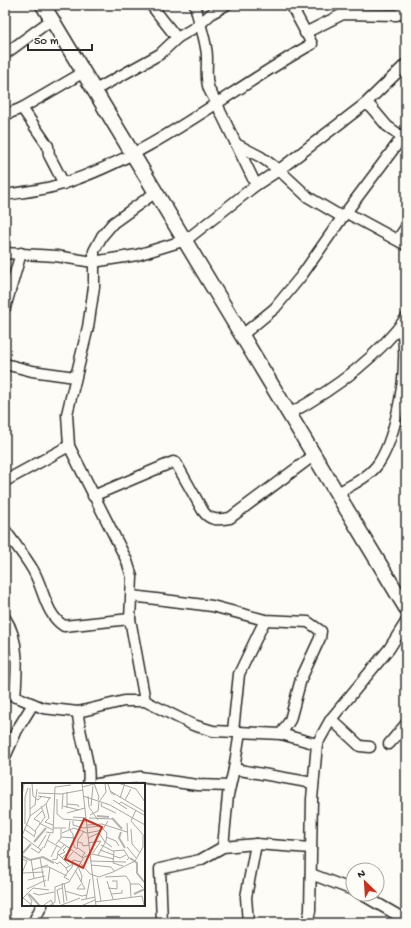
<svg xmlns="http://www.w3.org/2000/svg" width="411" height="928" font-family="'Gochi Hand',sans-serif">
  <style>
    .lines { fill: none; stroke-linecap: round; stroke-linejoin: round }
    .minor-casing { stroke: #2b2b2b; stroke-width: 13 }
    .secondary-casing { stroke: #2b2b2b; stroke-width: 17 }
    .minor { stroke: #fdfcf7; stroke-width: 10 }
    .secondary { stroke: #fdfcf7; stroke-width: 14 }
    .inset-river { fill: none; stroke: #b5b4b1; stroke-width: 2 }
    .inset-road { fill: none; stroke: #a9a8a5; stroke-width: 1 }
    .view { fill: #c8321e; fill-opacity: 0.15; stroke: #c8321e; stroke-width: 2 }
    .inset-edge { fill: none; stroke: #2b2b2b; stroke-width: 2 }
  </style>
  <rect width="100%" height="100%" fill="#fdfcf7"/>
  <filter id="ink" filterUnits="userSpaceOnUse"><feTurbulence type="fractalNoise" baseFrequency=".025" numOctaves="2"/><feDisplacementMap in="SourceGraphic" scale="8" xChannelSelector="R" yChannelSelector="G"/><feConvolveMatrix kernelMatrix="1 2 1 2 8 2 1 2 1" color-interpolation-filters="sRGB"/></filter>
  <g filter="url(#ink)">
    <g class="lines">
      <g class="minor-casing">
        <g id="minor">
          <path d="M 151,5 L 177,38"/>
          <path d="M 195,5 C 198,19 204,34 206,48 C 209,61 204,76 209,89 C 212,97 218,102 220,111 L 256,185"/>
          <path d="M 305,33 L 343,14 L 397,15 L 406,10"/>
          <path d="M 5,54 L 51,20"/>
          <path d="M 95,90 L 160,54 L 177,38 L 199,25 L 212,13 L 226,5"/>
          <path d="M 365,104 L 371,107 L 387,126 L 404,138"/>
          <path d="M 22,108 L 48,146 L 49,155 L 64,184"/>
          <path d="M 5,115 L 22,108 L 84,72"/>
          <path d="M 236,144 L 261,157 L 279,170 L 308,197 L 342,217"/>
          <path d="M 5,195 C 24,192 44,190 62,184 C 154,155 229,90 312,44 L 291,5"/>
          <path d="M 347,213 L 406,245"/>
          <path d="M 398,239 L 406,227"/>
          <path d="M 5,253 L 56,256 L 93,262 L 137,255 L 186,240 L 256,185 L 279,170 L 365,104 L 406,64"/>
          <path d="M 5,308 L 21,253"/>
          <path d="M 241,336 L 275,308 L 302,275 L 344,215 L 401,139 L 406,136"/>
          <path d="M 5,364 L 32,371 L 75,377"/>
          <path d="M 289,414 C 333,390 376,359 406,318"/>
          <path d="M 5,481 L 69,446"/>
          <path d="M 338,493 C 351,485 369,477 378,464 C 394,441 404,389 404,361 C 405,349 403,336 402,324"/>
          <path d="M 93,496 L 173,462 L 176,463 L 203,511 C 210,521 218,520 230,518 L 313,456"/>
          <path d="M 5,530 C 14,543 25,556 33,570 C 44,589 45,614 64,626 L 130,619"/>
          <path d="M 132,596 L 212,606 L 265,620 L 308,622 L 321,631 L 320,638 L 301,679 L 290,720 L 281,734"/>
          <path d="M 5,618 C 20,640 17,672 15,697"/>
          <path d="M 5,692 L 43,708 L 78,712 L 124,701 L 145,701 L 193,725 L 213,731 L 281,734 L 317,744"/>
          <path d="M 145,701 L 130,619 L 132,577 L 127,561 L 69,446 L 67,414 L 88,327 L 94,287 L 94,251 L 102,236 L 113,223 L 156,192"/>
          <path d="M 78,712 C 78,734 92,764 88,784"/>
          <path d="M 331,719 L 360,746 L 370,747"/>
          <path d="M 233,731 L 239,674 L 265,620"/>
          <path d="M 389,744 L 406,724"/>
          <path d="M 5,757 L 17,730 L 33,704"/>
          <path d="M 234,769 L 313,783"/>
          <path d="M 97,784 L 140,777 L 197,785 L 230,786"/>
          <path d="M 223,847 L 228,795 L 234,769 L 240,732"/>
          <path d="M 311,874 L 353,890"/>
          <path d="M 361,894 L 406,920"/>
          <path d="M 33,923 L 42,905"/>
          <path d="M 162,923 L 160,869 L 200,860 L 223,847 L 256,844 L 311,848"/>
          <path d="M 248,923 L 246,897 L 256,844"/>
          <path d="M 307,923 L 310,911 L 312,799 L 317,744 L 331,719 L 389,649 L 406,622"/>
        </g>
      </g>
      <g class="secondary-casing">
        <path id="secondary" d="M 43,5 L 406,608"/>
      </g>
      <use href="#minor" class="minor"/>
      <use href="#secondary" class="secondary"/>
    </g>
  </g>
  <g transform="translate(22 783)">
    <rect width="123" height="123" fill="#fdfcf7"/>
    <path class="inset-river" d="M 75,33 L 87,34M 90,35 L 100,46M 99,49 L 97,55 L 103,65M 12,59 L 24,45M 0,71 L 9,61M 0,73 L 8,77 L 21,74 L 32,80M 108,75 L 115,80 L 115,90 L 123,100M 7,111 L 18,123M 112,111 L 123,106"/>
    <path class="inset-road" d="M 10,0 L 11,13 L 16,17 L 19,14M 60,0 L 74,123M 72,0 L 77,14 L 76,17M 96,0 L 114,6 L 123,19M 86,1 L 89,10 L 93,12M 60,4 L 76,0M 88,8 L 123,29M 45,9 L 45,25M 16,10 L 39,11 L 61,7M 0,13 L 2,0M 16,13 L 29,15M 61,13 L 88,22 L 123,42M 66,13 L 67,24 L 76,37M 98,15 L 103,0M 35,16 L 35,31 L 41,36 L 64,38M 91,17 L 105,26M 103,17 L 109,6M 77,19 L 84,9 L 83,0M 80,20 L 79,23 L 94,30M 24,21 L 27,35 L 23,39 L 31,42M 45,21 L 56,22 L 57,24M 97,21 L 99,19 L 122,32M 41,23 L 57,27M 69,23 L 71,3M 8,26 L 13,22 L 15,6M 40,26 L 41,11M 114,27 L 109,38 L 123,54M 45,30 L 63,25M 68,32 L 76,28 L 77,19M 8,33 L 24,21 L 28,14M 51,34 L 64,35M 67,35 L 90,36M 48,38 L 47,46 L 51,51 L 52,64 L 55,66M 51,38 L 51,42 L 61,45 L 77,43 L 81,46M 18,39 L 12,36 L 21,27M 17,40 L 31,47M 105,40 L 106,58M 3,41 L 3,14 L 6,5M 4,41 L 14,49 L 12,53M 65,42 L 80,41 L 105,49M 31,45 L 44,45M 2,46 L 13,54M 109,46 L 110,61 L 118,70M 13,48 L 23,34 L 19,23M 24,49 L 31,50 L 33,4 L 49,2M 40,50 L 52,45 L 65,50 L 76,48 L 81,46 L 86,38M 0,53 L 8,33 L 8,5M 0,53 L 19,67M 39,54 L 52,55M 84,54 L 94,58 L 97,63M 66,55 L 77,50 L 83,59 L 90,64M 25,57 L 39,65M 36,57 L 61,75M 56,59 L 60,60 L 61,63 L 67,62M 66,60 L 79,58M 34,61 L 39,55 L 39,46M 79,62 L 91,68 L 102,67 L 107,75 L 105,77M 105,64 L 114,75M 9,65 L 17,70 L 21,64M 16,65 L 24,52M 22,65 L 28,51M 56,65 L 63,70 L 60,74M 55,66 L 56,57 L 62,48M 78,67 L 92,72M 92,68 L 91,80 L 101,83M 36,71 L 47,82M 70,71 L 79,58M 37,72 L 43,69 L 41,67 L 45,63M 76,72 L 84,58 L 85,50 L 81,46M 92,73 L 98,75 L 104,72M 29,74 L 35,62M 18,75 L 23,104M 40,75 L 49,67M 0,76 L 5,78 L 0,90M 9,76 L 12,95M 30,77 L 35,76 L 36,69 L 43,61M 43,78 L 51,69M 68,78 L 104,79M 33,79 L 35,81 L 38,79 L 44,85M 58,80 L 68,91 L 77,94 L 91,89 L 113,78 L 121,64 L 121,53M 50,81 L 51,77 L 59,79M 69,82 L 89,84 L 92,88M 56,83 L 60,93 L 59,99M 20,84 L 27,84 L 45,93M 10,87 L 26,82M 53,87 L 63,106M 46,89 L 44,85 L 51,81 L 50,84 L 42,94 L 47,97M 0,90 L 22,89M 83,94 L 104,93 L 108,99 L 109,114M 75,95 L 79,118M 6,97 L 23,93M 26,98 L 28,84M 85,98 L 91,116M 40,100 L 42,120M 42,100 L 45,118M 59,101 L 55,106 L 63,106M 108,101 L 117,101 L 121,105M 86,105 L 95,106 L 95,98 L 90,98M 5,106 L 24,97M 43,108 L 60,113 L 65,112M 5,110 L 10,118 L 8,123M 11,110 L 17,112 L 32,109M 89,111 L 100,110 L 100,107M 0,114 L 11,123M 0,116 L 11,105 L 27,107M 64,116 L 68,96M 59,117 L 73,114M 73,119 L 120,113 L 122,122M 38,121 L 35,107 L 40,105M 22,122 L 29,117 L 32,123M 27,123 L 33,119 L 33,104 L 47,99 L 62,74 L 70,71 L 92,76M 37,123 L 58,115M 59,123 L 73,117"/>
    <path class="view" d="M 62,36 L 80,44 L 61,85 L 43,76 Z"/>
    <rect width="123" height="123" class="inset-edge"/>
  </g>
  <rect width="411" height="928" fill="none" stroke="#fdfcf7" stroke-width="20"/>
  <rect x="10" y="10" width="391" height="908" fill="none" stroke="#2b2b2b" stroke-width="1.5" filter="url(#ink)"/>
  <g transform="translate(365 882) rotate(335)"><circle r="19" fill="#fdfcf7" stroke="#a9a8a5"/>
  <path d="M0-3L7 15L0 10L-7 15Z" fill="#c8321e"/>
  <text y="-6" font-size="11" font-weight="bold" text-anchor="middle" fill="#2b2b2b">N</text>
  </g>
  <path d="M28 44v6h64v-6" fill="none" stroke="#2b2b2b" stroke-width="2"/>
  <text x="34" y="44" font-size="12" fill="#2b2b2b" stroke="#fdfcf7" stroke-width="3" paint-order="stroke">50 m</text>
</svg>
